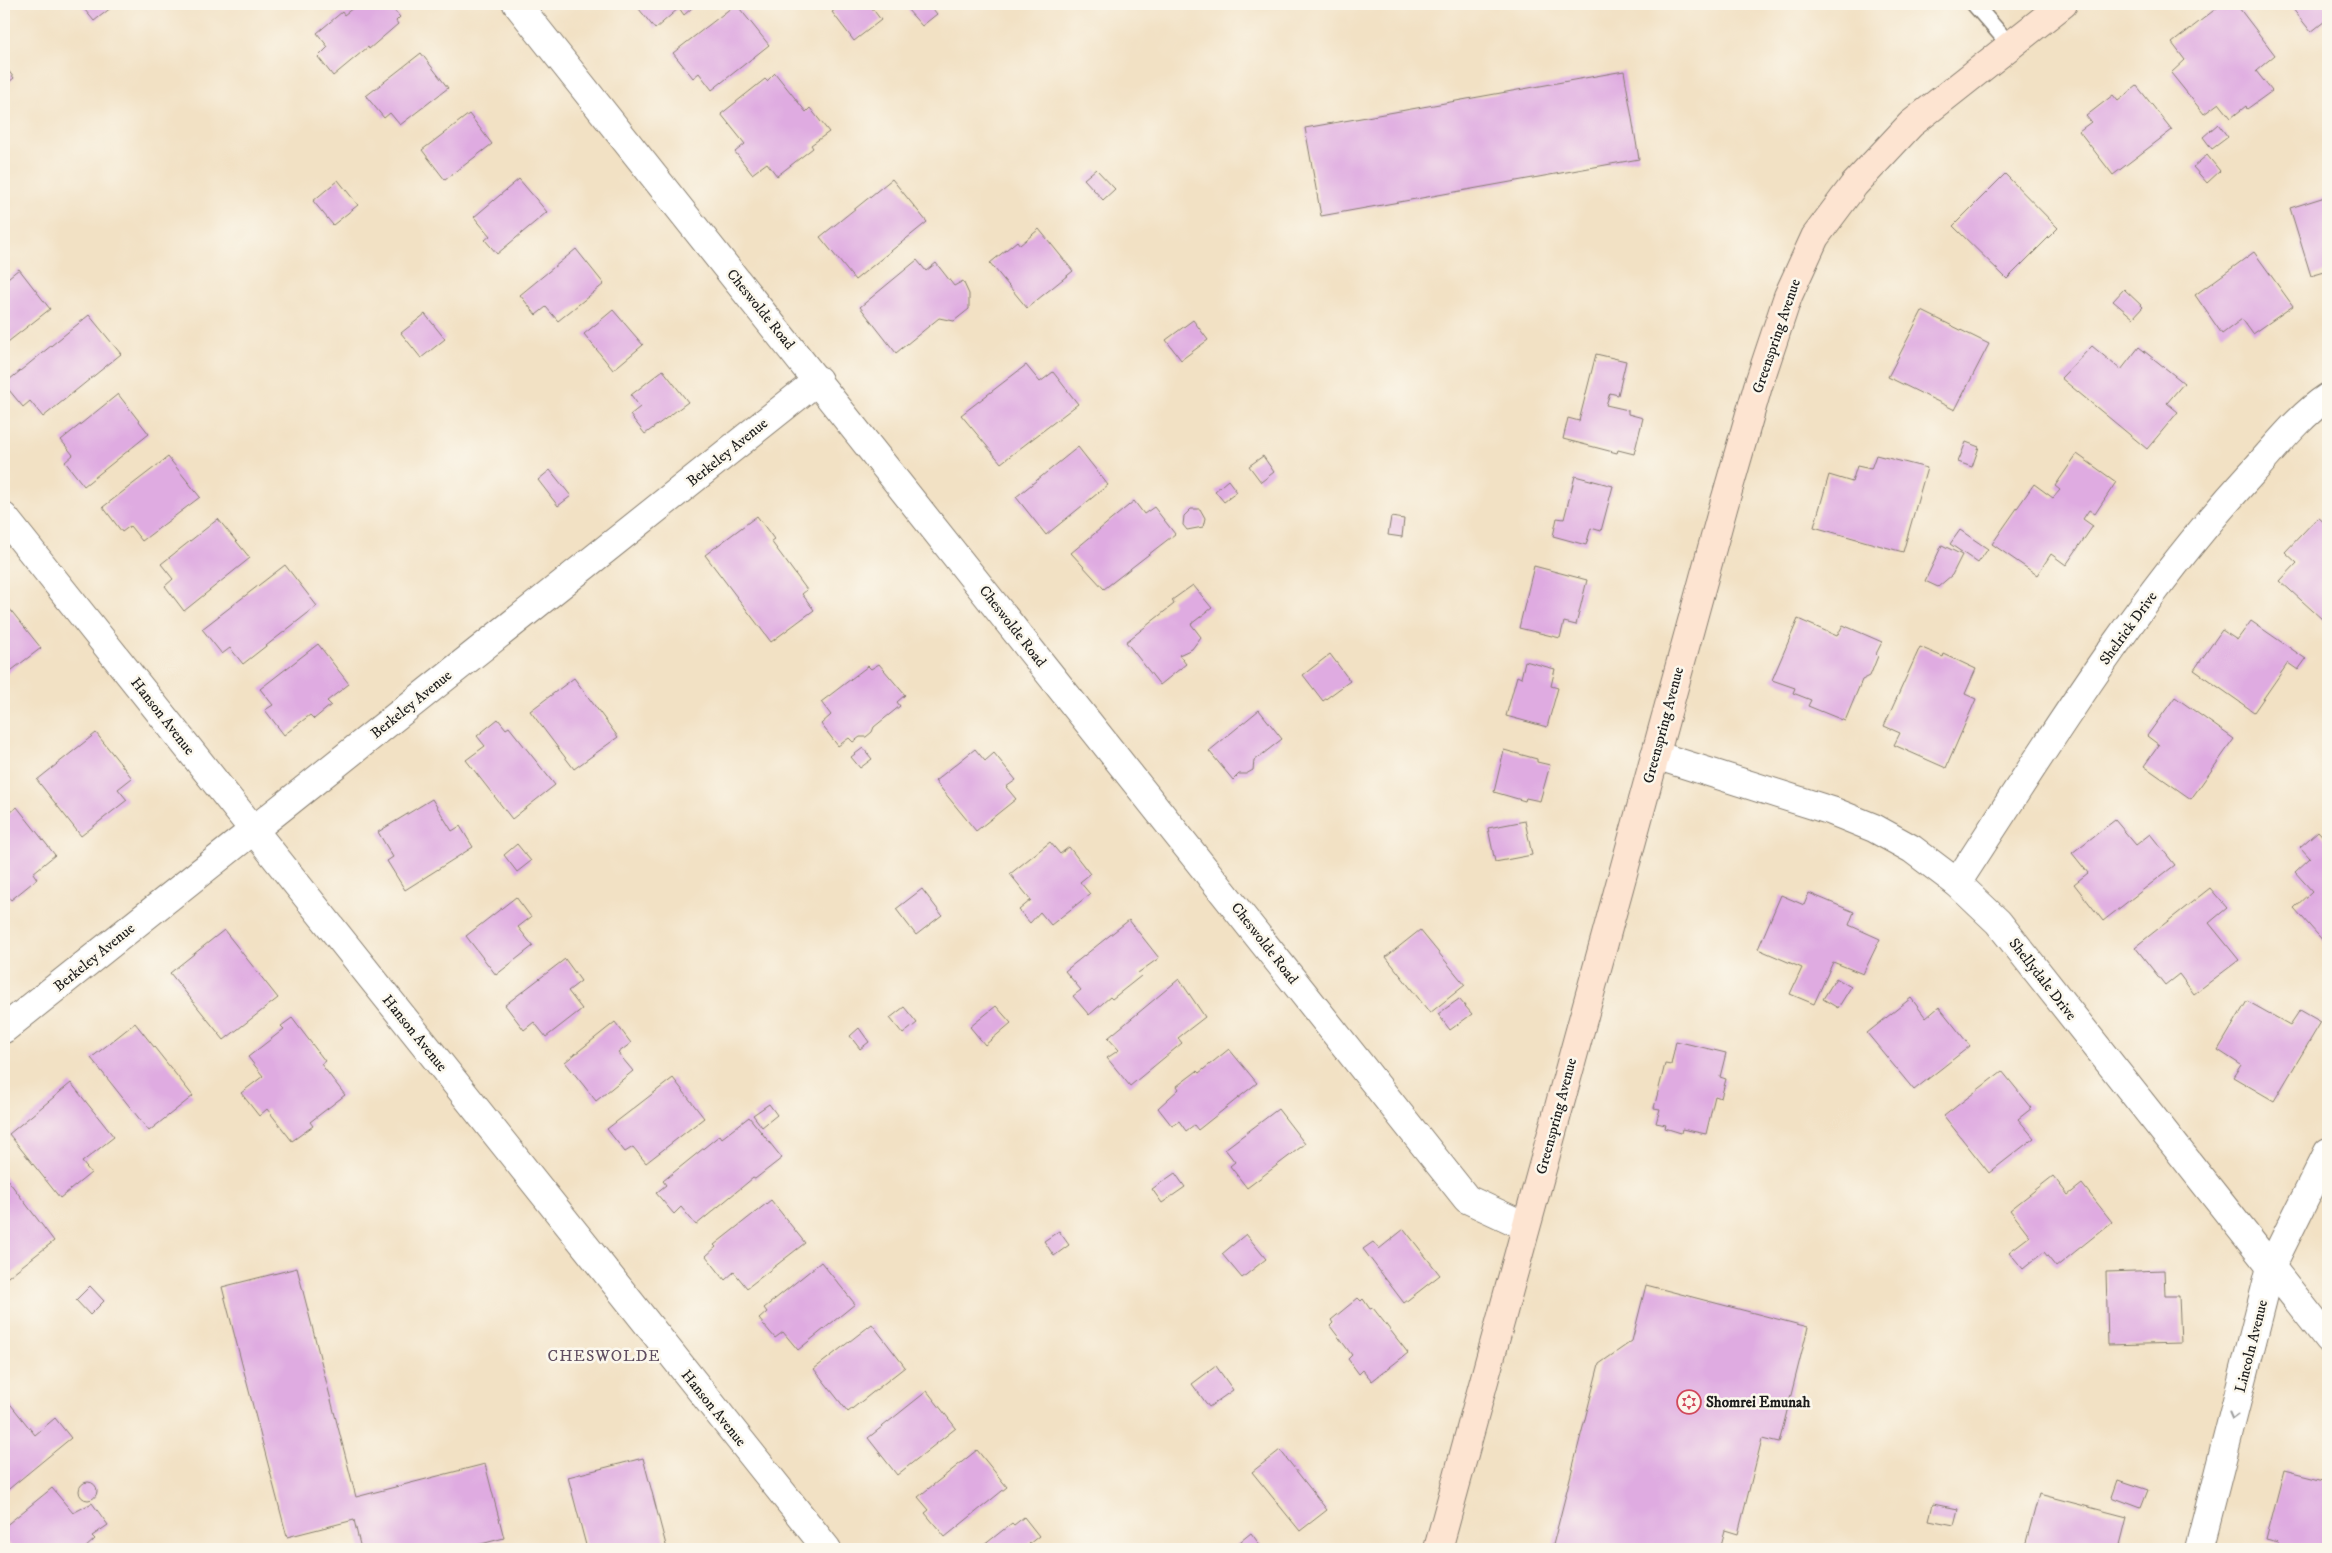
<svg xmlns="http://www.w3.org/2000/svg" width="2332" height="1553" font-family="'IM FELL DW Pica',serif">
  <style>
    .building { fill: #dfabe1 }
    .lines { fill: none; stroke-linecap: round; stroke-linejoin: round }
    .lane-casing { stroke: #877e70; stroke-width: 18 }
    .street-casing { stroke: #877e70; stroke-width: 30 }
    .secondary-casing { stroke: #877e70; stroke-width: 30 }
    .lane { stroke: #fff; stroke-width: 15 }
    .street { stroke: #fff; stroke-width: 28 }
    .secondary { stroke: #fde4d1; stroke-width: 28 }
    .oneway { stroke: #999 }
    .labels { text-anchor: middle; stroke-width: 5; stroke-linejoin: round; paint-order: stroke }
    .street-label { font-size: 15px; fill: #1c1c1c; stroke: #fbf7ec }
    .poi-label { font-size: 15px; font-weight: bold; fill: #1c1c1c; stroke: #fbf7ec; text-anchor: start }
    .neighbourhood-label { font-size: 16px; letter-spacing: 1px; fill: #604e61; stroke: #fbf7ec }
  </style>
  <rect width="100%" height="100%" fill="#fbf7ec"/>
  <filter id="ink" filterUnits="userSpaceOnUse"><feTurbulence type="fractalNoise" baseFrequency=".02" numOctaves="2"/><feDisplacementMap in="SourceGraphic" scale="10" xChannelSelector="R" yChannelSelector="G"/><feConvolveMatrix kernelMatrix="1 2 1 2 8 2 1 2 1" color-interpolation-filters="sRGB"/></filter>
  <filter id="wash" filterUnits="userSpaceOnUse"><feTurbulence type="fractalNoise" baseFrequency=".0096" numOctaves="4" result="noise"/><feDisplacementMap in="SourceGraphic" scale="20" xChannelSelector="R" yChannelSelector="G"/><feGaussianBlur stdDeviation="1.12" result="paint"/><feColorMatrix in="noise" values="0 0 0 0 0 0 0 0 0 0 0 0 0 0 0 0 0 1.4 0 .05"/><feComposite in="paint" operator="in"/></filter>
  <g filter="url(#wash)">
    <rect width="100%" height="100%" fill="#f2e1c4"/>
    <g id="blocks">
      <g class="building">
        <path d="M 80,4 L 116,4 L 94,21 Z"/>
        <path d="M 358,4 L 382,4 L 387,10 L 391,7 L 400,17 L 396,21 L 398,24 L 369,49 L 368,47 L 333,76 L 318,57 L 328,47 L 317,33 L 342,12 L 344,15 Z"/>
        <path d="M 635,4 L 688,4 L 692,8 L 684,15 L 679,8 L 655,29 Z"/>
        <path d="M 736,4 L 769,45 L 712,90 L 699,73 L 693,78 L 673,53 Z"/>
        <path d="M 843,4 L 869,4 L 881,20 L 854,41 L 832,12 Z"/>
        <path d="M 913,4 L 929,4 L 937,14 L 922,26 L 907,9 Z"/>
        <path d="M 2222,4 L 2236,4 L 2275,55 L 2256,71 L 2272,91 L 2247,109 L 2246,106 L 2231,118 L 2219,103 L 2204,114 L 2171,73 L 2185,60 L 2172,43 Z"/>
        <path d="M 2289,4 L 2328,4 L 2328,25 L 2325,21 L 2311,32 Z"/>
        <path d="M 421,53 L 448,88 L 400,125 L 390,113 L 384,118 L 366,96 Z"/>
        <path d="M 4,65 L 14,78 L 4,86 Z"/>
        <path d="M 1624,71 L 1639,159 L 1321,216 L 1305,128 Z"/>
        <path d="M 775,73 L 806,112 L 810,108 L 829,132 L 811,145 L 813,148 L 777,176 L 767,163 L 752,174 L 735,152 L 745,144 L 721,114 L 765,79 L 767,81 Z"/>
        <path d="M 2137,86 L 2172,130 L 2113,175 L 2079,131 L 2091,122 L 2086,116 L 2113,95 L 2118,101 Z"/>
        <path d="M 469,114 L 492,144 L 445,180 L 422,150 Z"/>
        <path d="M 2218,124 L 2228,137 L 2212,149 L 2203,137 Z"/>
        <path d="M 2207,155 L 2220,171 L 2207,183 L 2193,167 Z"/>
        <path d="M 1096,169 L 1115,189 L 1103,200 L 1084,179 Z"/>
        <path d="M 2005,174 L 2058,228 L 2007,279 L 1953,226 Z"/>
        <path d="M 519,179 L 547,212 L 497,254 L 485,240 L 490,236 L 474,217 Z"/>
        <path d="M 892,179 L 927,222 L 855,280 L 820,237 Z"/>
        <path d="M 338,180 L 358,205 L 333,225 L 313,201 Z"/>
        <path d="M 2328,196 L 2328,271 L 2311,276 L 2290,208 Z"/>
        <path d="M 1039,229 L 1073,271 L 1027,308 L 990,263 L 1017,241 L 1020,245 Z"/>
        <path d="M 576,249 L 604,284 L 558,321 L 546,307 L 536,315 L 520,295 Z"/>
        <path d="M 2254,252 L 2293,306 L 2253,334 L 2242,319 L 2222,334 L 2195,295 Z"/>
        <path d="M 917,260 L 926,271 L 936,263 L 954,286 L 963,281 L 969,294 L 969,309 L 954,321 L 939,318 L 896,353 L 860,307 Z"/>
        <path d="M 19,269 L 50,309 L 4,345 L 4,281 Z"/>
        <path d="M 2124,289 L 2143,307 L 2133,318 L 2113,301 Z"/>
        <path d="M 613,310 L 643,345 L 613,370 L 584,334 Z"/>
        <path d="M 1922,311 L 1989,344 L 1955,410 L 1888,377 Z"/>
        <path d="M 425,314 L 445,339 L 421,358 L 401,333 Z"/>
        <path d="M 89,315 L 121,354 L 43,417 L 30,401 L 23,407 L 4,384 Z"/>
        <path d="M 1193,320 L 1208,340 L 1181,360 L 1166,340 Z"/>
        <path d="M 2092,346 L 2121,370 L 2139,347 L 2184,383 L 2167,403 L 2178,412 L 2147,449 L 2061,378 Z"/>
        <path d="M 1596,354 L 1626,361 L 1618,395 L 1610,393 L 1606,405 L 1628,410 L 1628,414 L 1643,418 L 1634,454 L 1618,450 L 1617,453 L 1563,439 L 1568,418 L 1579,421 Z"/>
        <path d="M 1026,365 L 1040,382 L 1053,372 L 1078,404 L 1001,463 L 961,415 Z"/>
        <path d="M 663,370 L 688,402 L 645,434 L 630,415 L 640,407 L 631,395 Z"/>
        <path d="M 118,394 L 149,434 L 84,486 L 65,462 L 73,455 L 61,440 Z"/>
        <path d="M 1966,442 L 1979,447 L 1972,467 L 1958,462 Z"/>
        <path d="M 1078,447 L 1108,485 L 1046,535 L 1016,497 Z"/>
        <path d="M 2077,454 L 2116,482 L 2095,514 L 2089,510 L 2083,519 L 2093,526 L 2066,565 L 2051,554 L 2037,575 L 1992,544 L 2034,484 L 2053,498 L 2060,490 L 2055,486 Z"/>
        <path d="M 1876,455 L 1927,468 L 1903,552 L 1814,527 L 1829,475 L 1852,482 L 1857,466 L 1871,469 Z"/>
        <path d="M 1263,456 L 1274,472 L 1261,482 L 1249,466 Z"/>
        <path d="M 168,457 L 200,497 L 142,541 L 130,526 L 122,532 L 103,507 Z"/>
        <path d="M 550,470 L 571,496 L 558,506 L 538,480 Z"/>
        <path d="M 1575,476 L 1613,486 L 1601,531 L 1591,528 L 1586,545 L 1553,536 L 1557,518 L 1564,519 Z"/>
        <path d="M 1228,480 L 1237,492 L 1224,502 L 1215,491 Z"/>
        <path d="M 1134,501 L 1144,514 L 1154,507 L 1175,534 L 1104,589 L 1071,553 Z"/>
        <path d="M 1191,509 L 1200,509 L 1205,518 L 1203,527 L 1187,530 L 1183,525 L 1184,516 Z"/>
        <path d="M 757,516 L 774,539 L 771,541 L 807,590 L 802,594 L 814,610 L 771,642 L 705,555 Z"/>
        <path d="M 1391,517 L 1404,519 L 1402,537 L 1388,535 Z"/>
        <path d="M 2318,517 L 2328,526 L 2328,614 L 2323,620 L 2280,581 L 2297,563 L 2285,552 Z"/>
        <path d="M 218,519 L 250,558 L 184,611 L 165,586 L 173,579 L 161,564 Z"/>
        <path d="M 1960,530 L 1988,549 L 1978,563 L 1950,544 Z"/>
        <path d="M 1942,545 L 1962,555 L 1952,575 L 1938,587 L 1925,581 Z"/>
        <path d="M 285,565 L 317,606 L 243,664 L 230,648 L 222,654 L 202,629 Z"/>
        <path d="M 1534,566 L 1587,580 L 1576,625 L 1564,622 L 1560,638 L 1519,628 Z"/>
        <path d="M 1193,585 L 1212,608 L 1191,624 L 1201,637 L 1192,649 L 1179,655 L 1186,664 L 1160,685 L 1126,642 L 1174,604 L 1172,600 Z"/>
        <path d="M 5,603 L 41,648 L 4,676 L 4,604 Z"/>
        <path d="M 1798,619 L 1837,636 L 1843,625 L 1882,642 L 1876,654 L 1878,656 L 1870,676 L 1862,680 L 1845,721 L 1808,706 L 1811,700 L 1793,693 L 1795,688 L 1772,680 Z"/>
        <path d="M 2251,621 L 2306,659 L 2298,670 L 2288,663 L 2254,712 L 2194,670 L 2222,630 L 2237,640 Z"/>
        <path d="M 318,644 L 349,684 L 327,701 L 331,705 L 314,719 L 310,715 L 284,735 L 265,710 L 273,705 L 260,689 Z"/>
        <path d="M 1920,647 L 1943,657 L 1944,654 L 1976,669 L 1965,694 L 1976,699 L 1946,768 L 1894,745 L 1900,733 L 1884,726 Z"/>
        <path d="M 1330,654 L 1350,681 L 1323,701 L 1303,675 Z"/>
        <path d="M 1525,661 L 1555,669 L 1551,686 L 1558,688 L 1547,727 L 1506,716 L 1517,676 L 1521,678 Z"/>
        <path d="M 879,664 L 905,695 L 897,702 L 900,706 L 874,727 L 872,732 L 866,737 L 860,737 L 853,742 L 849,738 L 838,746 L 821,724 L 831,715 L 821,702 L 868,666 L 871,669 Z"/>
        <path d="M 574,678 L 618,737 L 574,769 L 530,711 Z"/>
        <path d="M 2175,697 L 2234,739 L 2191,799 L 2144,766 L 2159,745 L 2147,736 Z"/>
        <path d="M 1259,710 L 1282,739 L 1254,761 L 1253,770 L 1246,774 L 1239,774 L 1233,780 L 1209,751 Z"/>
        <path d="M 498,719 L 506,729 L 509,727 L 555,785 L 512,819 L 466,760 L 485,746 L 477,736 Z"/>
        <path d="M 96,733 L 132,778 L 118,789 L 127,800 L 81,836 L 37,780 Z"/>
        <path d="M 863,748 L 872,759 L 860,768 L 851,757 Z"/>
        <path d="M 975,749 L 985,761 L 994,753 L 1016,780 L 1006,787 L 1016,799 L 976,831 L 935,781 Z"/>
        <path d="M 1504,750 L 1537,759 L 1537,762 L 1550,765 L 1540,801 L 1526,798 L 1525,801 L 1494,792 Z"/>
        <path d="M 432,799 L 452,831 L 460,826 L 473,847 L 405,890 L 387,861 L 393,857 L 378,832 Z"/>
        <path d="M 17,807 L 55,855 L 33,873 L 37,879 L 11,900 L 4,891 L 4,818 Z"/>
        <path d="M 2115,820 L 2136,845 L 2150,834 L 2175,865 L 2103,921 L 2074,884 L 2088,873 L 2072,853 Z"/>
        <path d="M 1525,821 L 1532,855 L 1495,862 L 1488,828 Z"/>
        <path d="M 2318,831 L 2328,842 L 2328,940 L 2325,943 L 2294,908 L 2312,891 L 2295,872 L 2310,858 L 2300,847 Z"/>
        <path d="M 1050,842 L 1060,854 L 1069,847 L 1090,874 L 1080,882 L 1090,894 L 1051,925 L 1040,912 L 1030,923 L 1019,910 L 1031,900 L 1010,874 Z"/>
        <path d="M 517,844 L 531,861 L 517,872 L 504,855 Z"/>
        <path d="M 2210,888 L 2227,908 L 2209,923 L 2239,960 L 2194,994 L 2179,974 L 2165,985 L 2135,947 Z"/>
        <path d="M 922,889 L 942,915 L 916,935 L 896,909 Z"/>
        <path d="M 1809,893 L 1854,912 L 1849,925 L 1880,939 L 1863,974 L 1833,962 L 1814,1004 L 1790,994 L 1802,968 L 1758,949 L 1781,895 L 1804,905 Z"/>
        <path d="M 516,897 L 531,917 L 518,927 L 533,946 L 496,975 L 466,936 Z"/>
        <path d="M 1129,920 L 1159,958 L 1138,973 L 1141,976 L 1112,999 L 1110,997 L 1089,1015 L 1073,996 L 1081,990 L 1065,971 Z"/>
        <path d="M 224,930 L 278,998 L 224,1040 L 170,973 Z"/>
        <path d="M 1420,930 L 1465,985 L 1430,1013 L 1386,957 Z"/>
        <path d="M 565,959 L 581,981 L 568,991 L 582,1009 L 546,1037 L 534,1022 L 524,1030 L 505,1005 Z"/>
        <path d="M 1836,978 L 1851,987 L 1838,1008 L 1823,999 Z"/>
        <path d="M 1179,979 L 1205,1017 L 1178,1038 L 1182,1043 L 1130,1086 L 1107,1058 L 1119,1050 L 1108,1038 Z"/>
        <path d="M 1911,998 L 1926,1018 L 1939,1007 L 1970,1046 L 1914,1090 L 1867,1033 Z"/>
        <path d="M 1459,999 L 1472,1014 L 1450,1030 L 1438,1014 Z"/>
        <path d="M 2247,1001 L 2290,1025 L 2300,1010 L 2321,1022 L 2274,1101 L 2233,1077 L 2241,1065 L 2218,1050 Z"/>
        <path d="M 996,1006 L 1011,1023 L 985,1045 L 970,1027 Z"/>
        <path d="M 904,1007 L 917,1023 L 903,1034 L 890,1018 Z"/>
        <path d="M 292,1018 L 325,1061 L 321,1064 L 345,1095 L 310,1122 L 313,1126 L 292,1141 L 267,1109 L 259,1116 L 241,1093 L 263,1076 L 248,1057 L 284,1029 L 281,1026 Z"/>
        <path d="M 615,1022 L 631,1043 L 618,1053 L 633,1071 L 596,1101 L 565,1062 Z"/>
        <path d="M 135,1023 L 193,1096 L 149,1131 L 91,1058 Z"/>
        <path d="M 859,1028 L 869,1042 L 860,1049 L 850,1036 Z"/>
        <path d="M 1676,1041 L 1726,1053 L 1720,1077 L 1726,1079 L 1721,1098 L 1715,1096 L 1706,1134 L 1682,1129 L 1681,1133 L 1665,1128 L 1666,1125 L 1656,1123 L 1660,1109 L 1654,1108 L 1665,1064 L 1671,1065 Z"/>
        <path d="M 1229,1049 L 1257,1083 L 1198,1130 L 1194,1125 L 1186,1131 L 1179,1121 L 1172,1126 L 1158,1108 L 1179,1089 L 1177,1086 L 1197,1071 L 1199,1073 Z"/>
        <path d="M 2002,1071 L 2032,1108 L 2018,1119 L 2034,1138 L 1989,1173 L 1944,1116 Z"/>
        <path d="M 673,1078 L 704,1118 L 646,1163 L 633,1147 L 625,1152 L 607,1129 Z"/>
        <path d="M 71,1083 L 114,1137 L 82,1162 L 91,1173 L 60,1198 L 9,1134 Z"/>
        <path d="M 769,1104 L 777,1115 L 762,1127 L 753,1115 Z"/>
        <path d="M 1278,1109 L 1305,1144 L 1247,1188 L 1230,1166 L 1235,1162 L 1225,1149 Z"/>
        <path d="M 749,1117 L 782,1158 L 755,1179 L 753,1178 L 696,1225 L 681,1207 L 674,1214 L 656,1193 L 666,1185 L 663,1181 L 720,1135 L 722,1138 Z"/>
        <path d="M 1175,1173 L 1185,1187 L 1162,1203 L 1152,1189 Z"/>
        <path d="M 4,1175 L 54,1241 L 4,1280 Z"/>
        <path d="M 2053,1176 L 2068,1195 L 2082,1184 L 2112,1222 L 2056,1267 L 2044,1252 L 2023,1269 L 2009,1252 L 2030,1236 L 2010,1210 Z"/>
        <path d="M 771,1200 L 805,1243 L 747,1288 L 734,1272 L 725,1280 L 706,1256 L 716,1247 L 714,1245 Z"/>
        <path d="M 1404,1229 L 1440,1275 L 1404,1303 L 1363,1249 L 1373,1242 L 1379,1249 Z"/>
        <path d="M 1059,1231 L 1069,1245 L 1054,1256 L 1044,1241 Z"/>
        <path d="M 1246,1234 L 1266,1259 L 1242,1278 L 1222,1254 Z"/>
        <path d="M 821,1262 L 855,1304 L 798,1350 L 783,1332 L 775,1338 L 759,1319 L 767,1312 L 764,1308 Z"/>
        <path d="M 297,1268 L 356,1497 L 485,1464 L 504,1538 L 462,1549 L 361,1549 L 354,1520 L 287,1537 L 222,1287 Z"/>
        <path d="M 2164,1270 L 2165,1296 L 2179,1296 L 2181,1343 L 2108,1345 L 2106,1272 Z"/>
        <path d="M 1646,1285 L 1808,1327 L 1779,1443 L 1762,1439 L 1738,1534 L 1725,1530 L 1720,1549 L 1552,1549 L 1599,1364 L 1632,1341 Z"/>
        <path d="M 90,1286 L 104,1301 L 90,1315 L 76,1300 Z"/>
        <path d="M 1358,1298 L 1361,1301 L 1363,1299 L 1370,1309 L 1373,1308 L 1408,1353 L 1372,1381 L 1363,1370 L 1359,1374 L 1348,1359 L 1352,1355 L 1330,1326 L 1333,1323 L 1331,1320 Z"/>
        <path d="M 872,1324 L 905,1367 L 848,1412 L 814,1369 Z"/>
        <path d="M 1216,1366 L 1233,1390 L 1209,1407 L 1192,1384 Z"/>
        <path d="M 927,1391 L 956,1428 L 897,1475 L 868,1438 Z"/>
        <path d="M 7,1400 L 35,1435 L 55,1418 L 71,1438 L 4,1493 L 4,1403 Z"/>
        <path d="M 977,1450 L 1007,1487 L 945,1537 L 925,1513 L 929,1510 L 918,1497 Z"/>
        <path d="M 1280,1450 L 1327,1510 L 1300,1531 L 1252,1472 Z"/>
        <path d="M 643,1458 L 667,1549 L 587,1549 L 568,1477 Z"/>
        <path d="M 2284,1470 L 2328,1481 L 2328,1549 L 2277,1549 L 2278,1543 L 2266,1540 Z"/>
        <path d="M 2118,1480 L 2148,1490 L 2141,1508 L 2112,1497 Z"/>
        <circle cx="88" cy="1491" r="9"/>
        <path d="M 52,1488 L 73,1513 L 92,1503 L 108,1525 L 92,1536 L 95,1539 L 84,1549 L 13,1549 L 4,1538 L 4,1527 Z"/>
        <path d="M 2039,1494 L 2127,1517 L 2119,1549 L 2036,1549 L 2025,1546 Z"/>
        <path d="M 1933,1504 L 1958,1509 L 1954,1525 L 1929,1520 Z"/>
        <path d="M 1024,1517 L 1039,1536 L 1029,1544 L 1033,1549 L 979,1549 L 1012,1523 L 1014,1525 Z"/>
        <path d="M 1251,1533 L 1263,1549 L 1231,1549 Z"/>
      </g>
    </g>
  </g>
  <g filter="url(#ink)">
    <use href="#blocks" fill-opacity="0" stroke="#877e70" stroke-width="1"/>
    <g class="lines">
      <g class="lane-casing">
        <path id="lane" d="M 1974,4 L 2010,45"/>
      </g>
      <g class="street-casing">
        <g id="street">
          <path d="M 517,4 L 1467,1199 L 1525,1226"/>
          <path d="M 4,517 L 827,1549"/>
          <path d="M 1655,755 L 1832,811 L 1874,828 L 1912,849 L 1957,883 L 1998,922 L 2328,1339"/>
          <path d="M 1957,883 C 2049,742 2137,598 2251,474 C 2273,450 2301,414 2328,397"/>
          <path d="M 4,1029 L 818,380"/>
          <path d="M 2199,1549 L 2271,1267 L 2328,1152"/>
        </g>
      </g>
      <g class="secondary-casing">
        <path id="secondary" d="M 1438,1549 L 1723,508 L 1758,386 L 1788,296 L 1815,237 L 1854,185 L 1911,124 L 2063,4"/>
      </g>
      <use href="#lane" class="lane"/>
      <use href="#street" class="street"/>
      <use href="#secondary" class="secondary"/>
    </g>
    <defs><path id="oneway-chevron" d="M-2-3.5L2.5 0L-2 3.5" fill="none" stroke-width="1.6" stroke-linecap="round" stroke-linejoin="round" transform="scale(1.25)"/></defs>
    <use class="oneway" href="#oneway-chevron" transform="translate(2233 1416) rotate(104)"/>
  </g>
  <defs>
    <g id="synagogue-ring" transform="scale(1.25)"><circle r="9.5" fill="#fbf7ec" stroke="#d1495b" stroke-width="1.5"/><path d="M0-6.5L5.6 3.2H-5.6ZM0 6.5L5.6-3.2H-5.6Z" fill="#d1495b"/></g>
  </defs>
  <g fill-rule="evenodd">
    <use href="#synagogue-ring" x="1689" y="1402"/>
  </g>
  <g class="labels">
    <g class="street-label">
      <text transform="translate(761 309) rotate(51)" y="5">Cheswolde Road</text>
      <text transform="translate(1776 336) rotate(-71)" y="5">Greenspring Avenue</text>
      <text transform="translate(727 452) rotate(-39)" y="5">Berkeley Avenue</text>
      <text transform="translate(1013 626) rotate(52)" y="5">Cheswolde Road</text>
      <text transform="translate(2128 628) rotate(-54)" y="5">Shelrick Drive</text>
      <text transform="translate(411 704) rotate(-39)" y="5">Berkeley Avenue</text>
      <text transform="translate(163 716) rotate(52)" y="5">Hanson Avenue</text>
      <text transform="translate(1663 725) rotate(-75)" y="5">Greenspring Avenue</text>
      <text transform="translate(1265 943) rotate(52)" y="5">Cheswolde Road</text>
      <text transform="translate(94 957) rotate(-39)" y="5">Berkeley Avenue</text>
      <text transform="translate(2043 979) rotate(52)" y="5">Shellydale Drive</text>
      <text transform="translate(415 1033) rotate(51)" y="5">Hanson Avenue</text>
      <text transform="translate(1556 1116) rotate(-75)" y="5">Greenspring Avenue</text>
      <text transform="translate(2251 1346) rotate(-76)" y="5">Lincoln Avenue</text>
      <text transform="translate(714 1408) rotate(51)" y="5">Hanson Avenue</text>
    </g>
    <g class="poi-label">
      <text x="1706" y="1407">Shomrei Emunah</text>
    </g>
    <g class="neighbourhood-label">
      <text x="604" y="1361">CHESWOLDE</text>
    </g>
  </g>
  <rect width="2332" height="1553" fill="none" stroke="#fbf7ec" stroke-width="20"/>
</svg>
